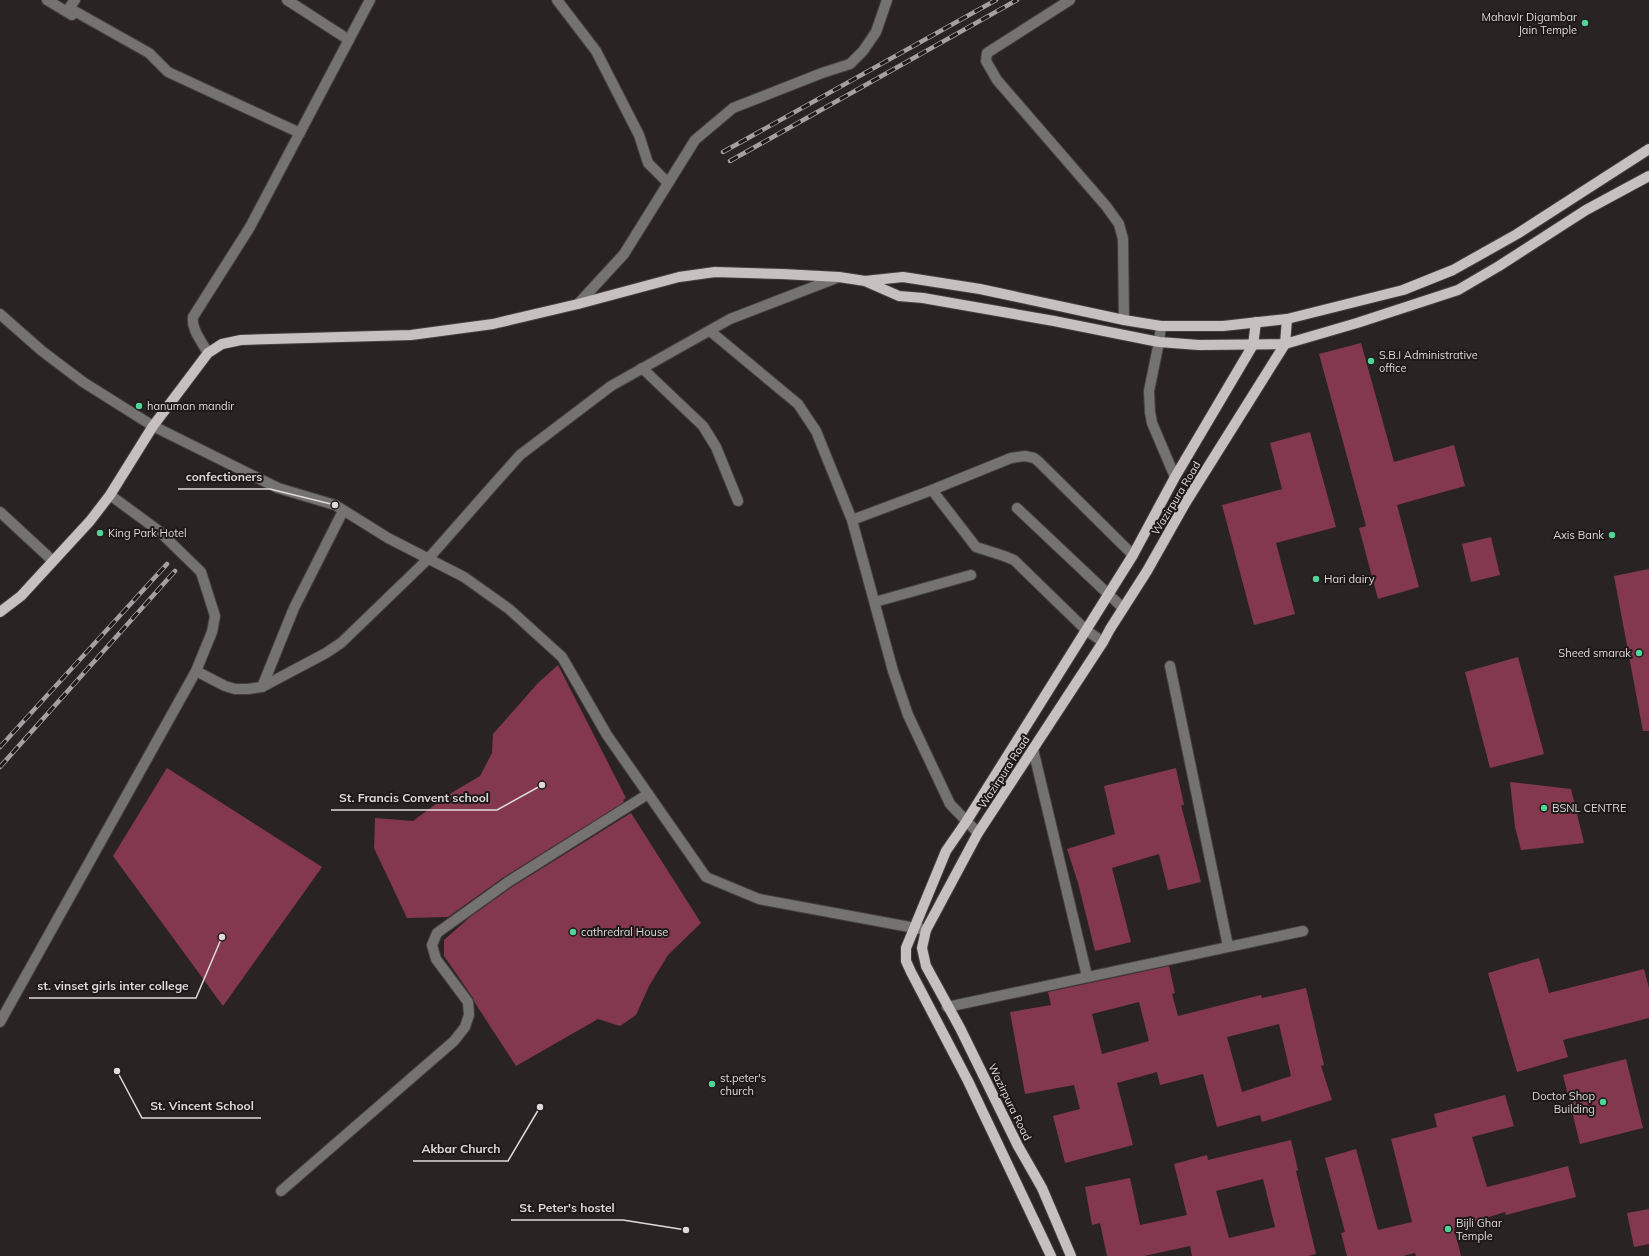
<svg xmlns="http://www.w3.org/2000/svg" width="1649" height="1256" font-family="Mulish,sans-serif">
  <style>
    .building { fill: #84384e; fill-rule: evenodd }
    .lines { fill: none; stroke-linecap: round; stroke-linejoin: round }
    .minor-casing { stroke: #464041; stroke-width: 12 }
    .major-casing { stroke: #464041; stroke-width: 12 }
    .minor { stroke: #757272; stroke-width: 10 }
    .major { stroke: #c7c0c1; stroke-width: 10 }
    .rail-casing { stroke: #a5a0a1; stroke-width: 4.5 }
    .rail { stroke: #1f191a; stroke-width: 3; stroke-dasharray: 9; stroke-linecap: butt }
    .poi-dot { fill: #52d397; stroke: #1f191a; stroke-width: 1.5 }
    .labels { text-anchor: middle; stroke-width: 4; stroke-linejoin: round; paint-order: stroke }
    .poi-label { font-size: 11px; fill: #dedadb; stroke: #1f191a; text-anchor: start }
    .street-label { font-size: 11px; fill: #dedadb; stroke: #1f191a }
    .leader { fill: none; stroke: #dedadb; stroke-width: 1.5 }
    .callout-dot { fill: #dedadb; stroke: #1f191a; stroke-width: 1.5 }
    .callout-label { font-size: 12px; text-anchor: middle; font-weight: bold; fill: #dedadb; stroke: #1f191a; stroke-width: 4; stroke-linejoin: round; paint-order: stroke }
  </style>
  <rect width="100%" height="100%" fill="#292324"/>
  <g class="building">
    <path d="M 1361,343 L 1394,462 L 1454,445 L 1465,486 L 1397,505 L 1419,587 L 1378,599 L 1359,528 L 1366,526 L 1319,354 Z"/>
    <path d="M 1310,432 L 1336,527 L 1276,543 L 1295,614 L 1254,625 L 1222,505 L 1282,489 L 1270,443 Z"/>
    <path d="M 1491,537 L 1500,575 L 1471,582 L 1462,544 Z"/>
    <path d="M 1649,569 L 1649,731 L 1643,731 L 1614,576 Z"/>
    <path d="M 1518,657 L 1544,754 L 1490,768 L 1465,672 Z"/>
    <path d="M 558,665 L 626,798 L 623,800 L 624,802 L 504,877 L 448,917 L 407,918 L 374,848 L 375,818 L 413,821 L 448,795 L 480,776 L 492,753 L 493,734 L 538,683 Z"/>
    <path d="M 167,768 L 322,867 L 223,1006 L 113,856 Z"/>
    <path d="M 1176,768 L 1184,805 L 1181,805 L 1201,882 L 1168,890 L 1159,854 L 1112,868 L 1131,942 L 1095,951 L 1078,883 L 1067,849 L 1115,834 L 1104,786 Z"/>
    <path d="M 1510,782 L 1571,789 L 1584,843 L 1521,850 L 1515,827 Z"/>
    <path d="M 631,813 L 701,923 L 668,955 L 649,986 L 636,1015 L 620,1026 L 598,1019 L 516,1066 L 475,1003 L 473,998 L 444,956 L 444,940 L 470,917 L 512,887 Z"/>
    <path d="M 1539,958 L 1549,993 L 1644,969 L 1649,988 L 1649,1018 L 1563,1040 L 1568,1057 L 1517,1072 L 1488,973 Z"/>
    <path d="M 1169,966 L 1175,993 L 1172,994 L 1178,1016 L 1261,995 L 1262,998 L 1306,988 L 1324,1065 L 1321,1066 L 1332,1100 L 1262,1122 L 1260,1115 L 1217,1127 L 1203,1074 L 1160,1085 L 1157,1072 L 1117,1083 L 1133,1145 L 1065,1163 L 1053,1116 L 1080,1109 L 1074,1085 L 1025,1094 L 1010,1012 L 1051,1005 L 1048,992 ZM 1139,1002 L 1149,1041 L 1102,1054 L 1092,1014 ZM 1279,1024 L 1291,1076 L 1242,1092 L 1227,1037 Z"/>
    <path d="M 1626,1059 L 1643,1128 L 1580,1144 L 1563,1075 Z"/>
    <path d="M 1505,1095 L 1514,1126 L 1472,1137 L 1487,1187 L 1568,1166 L 1576,1197 L 1506,1215 L 1505,1212 L 1454,1228 L 1461,1256 L 1416,1256 L 1415,1253 L 1403,1256 L 1347,1256 L 1341,1233 L 1345,1232 L 1325,1158 L 1356,1149 L 1378,1230 L 1412,1222 L 1391,1139 L 1437,1127 L 1434,1114 Z"/>
    <path d="M 1291,1140 L 1298,1170 L 1296,1171 L 1316,1254 L 1308,1256 L 1192,1256 L 1190,1246 L 1144,1256 L 1107,1256 L 1100,1223 L 1092,1225 L 1085,1187 L 1130,1178 L 1140,1225 L 1187,1215 L 1174,1164 L 1207,1155 L 1208,1160 ZM 1263,1179 L 1275,1227 L 1229,1238 L 1216,1191 Z"/>
    <path d="M 1649,1209 L 1649,1244 L 1634,1247 L 1627,1213 Z"/>
  </g>
  <g class="lines">
    <g class="minor-casing">
      <g id="minor">
        <path d="M 47,0 L 72,15"/>
        <path d="M 75,0 L 69,8 L 149,53 L 168,72 L 300,133"/>
        <path d="M 287,0 L 349,40"/>
        <path d="M 557,0 L 596,51 L 639,135 L 648,163 L 668,183"/>
        <path d="M 1070,0 L 987,53 L 986,61 L 997,80 L 1106,206 L 1119,224 L 1123,239 L 1124,320"/>
        <path d="M 578,304 L 624,254 L 695,140 L 733,108 L 822,73 L 850,64 L 863,51 L 876,32 L 887,0"/>
        <path d="M 0,314 L 42,351 L 83,382 L 153,426 L 278,488 L 335,505 L 388,538 L 464,577 L 509,609 L 562,657 L 607,735 L 706,877 L 759,899 L 926,930"/>
        <path d="M 1161,326 L 1159,342 L 1149,391 L 1150,412 L 1152,423 L 1175,477"/>
        <path d="M 710,331 L 798,404 L 816,431 L 852,520 L 893,671 L 908,715 L 950,804 L 978,833"/>
        <path d="M 208,353 C 202,342 191,329 193,317 L 250,227 L 370,0"/>
        <path d="M 642,368 L 703,426 L 716,447 L 738,501"/>
        <path d="M 932,490 L 976,547 L 1004,556 L 1014,560 L 1086,630 L 1103,642"/>
        <path d="M 1017,508 L 1123,608"/>
        <path d="M 0,512 L 53,561"/>
        <path d="M 852,520 L 932,490 L 1011,458 L 1025,456 L 1034,458 L 1038,461 L 1133,555"/>
        <path d="M 875,602 L 971,575"/>
        <path d="M 1170,666 L 1228,946"/>
        <path d="M 196,671 L 225,686 L 235,689 L 248,689 L 262,687 L 326,653 L 341,643 L 428,559 L 495,483 L 520,455 L 611,386 L 730,319 L 839,277"/>
        <path d="M 262,687 L 294,608 L 343,511"/>
        <path d="M 1033,749 L 1087,976"/>
        <path d="M 947,1007 L 1303,931"/>
        <path d="M 0,1022 L 196,671 L 212,632 L 215,616 L 201,572 L 159,531 L 110,495"/>
        <path d="M 281,1191 L 454,1041 L 465,1027 L 469,1015 L 468,1002 L 436,959 L 432,945 L 437,933 L 508,882 L 648,794"/>
      </g>
    </g>
    <g class="major-casing">
      <g id="major">
        <path d="M 867,282 L 899,296 L 923,298 L 1054,321 L 1159,342 L 1199,345 L 1285,344 L 1357,323 L 1458,290 L 1499,266 L 1586,210 L 1649,176"/>
        <path d="M 0,612 L 21,596 L 90,521 L 110,495 L 153,426 L 208,353 L 222,344 L 241,340 L 411,335 L 493,324 L 578,304 L 679,277 L 715,272 L 782,274 L 839,277 L 865,281 L 903,277 L 980,289 L 1124,320 L 1161,326 L 1223,326 L 1287,319 L 1403,290 L 1453,270 L 1517,234 L 1649,149"/>
        <path d="M 1051,1256 L 968,1081 L 911,972 L 906,961 L 906,948 L 946,851 L 966,822 L 1133,555 L 1175,477 L 1253,345 L 1256,322"/>
        <path d="M 1071,1256 L 1042,1188 L 1018,1146 L 960,1028 L 926,966 L 922,948 L 926,930 L 978,833 L 1103,642 L 1110,629 L 1147,571 L 1186,502 L 1285,344 L 1287,319"/>
      </g>
    </g>
    <use href="#minor" class="minor"/>
    <use href="#major" class="major"/>
    <g class="rail-casing">
      <g id="rail">
        <path d="M 723,152 L 996,0"/>
        <path d="M 730,161 L 1017,0"/>
        <path d="M 0,747 L 167,564"/>
        <path d="M 0,767 L 175,571"/>
      </g>
    </g>
    <use href="#rail" class="rail"/>
  </g>
  <g class="poi-dot">
    <circle cx="1585" cy="23" r="4"/>
    <circle cx="1371" cy="361" r="4"/>
    <circle cx="139" cy="406" r="4"/>
    <circle cx="100" cy="533" r="4"/>
    <circle cx="1612" cy="535" r="4"/>
    <circle cx="1316" cy="579" r="4"/>
    <circle cx="1639" cy="653" r="4"/>
    <circle cx="1544" cy="808" r="4"/>
    <circle cx="573" cy="932" r="4"/>
    <circle cx="712" cy="1084" r="4"/>
    <circle cx="1603" cy="1102" r="4"/>
    <circle cx="1448" cy="1229" r="4"/>
  </g>
  <g class="labels">
    <g class="poi-label">
      <text x="1577" y="21" text-anchor="end">MahavIr Digambar<tspan x="1577" dy="13">Jain Temple</tspan></text>
      <text x="1379" y="359">S.B.I Administrative<tspan x="1379" dy="13">office</tspan></text>
      <text x="147" y="410">hanuman mandir</text>
      <text x="108" y="537">King Park Hotel</text>
      <text x="1604" y="539" text-anchor="end">Axis Bank</text>
      <text x="1324" y="583">Hari dairy</text>
      <text x="1631" y="657" text-anchor="end">Sheed smarak</text>
      <text x="1552" y="812">BSNL CENTRE</text>
      <text x="581" y="936">cathredral House</text>
      <text x="720" y="1082">st.peter's<tspan x="720" dy="13">church</tspan></text>
      <text x="1595" y="1100" text-anchor="end">Doctor Shop<tspan x="1595" dy="13">Building</tspan></text>
      <text x="1456" y="1227">Bijli Ghar<tspan x="1456" dy="13">Temple</tspan></text>
    </g>
    <g class="street-label">
      <text transform="translate(1176 498) rotate(-59)" y="4">Wazirpura Road</text>
      <text transform="translate(1004 772) rotate(-57)" y="4">Wazirpura Road</text>
      <text transform="translate(1010 1102) rotate(64)" y="4">Wazirpura Road</text>
    </g>
  </g>
  <path class="leader" d="M335 505L270 489H178M542 785L497 810H331M222 937L196 998H29M117 1071L142 1118H261M540 1107L508 1161H413M686 1230L623 1220H511"/>
  <g class="callout-dot">
    <circle cx="335" cy="505" r="4"/>
    <circle cx="542" cy="785" r="4"/>
    <circle cx="222" cy="937" r="4"/>
    <circle cx="117" cy="1071" r="4"/>
    <circle cx="540" cy="1107" r="4"/>
    <circle cx="686" cy="1230" r="4"/>
  </g>
  <g class="callout-label">
    <text x="224" y="481">confectioners</text>
    <text x="414" y="802">St. Francis Convent school</text>
    <text x="113" y="990">st. vinset girls inter college</text>
    <text x="202" y="1110">St. Vincent School</text>
    <text x="461" y="1153">Akbar Church</text>
    <text x="567" y="1212">St. Peter's hostel</text>
  </g>
</svg>
